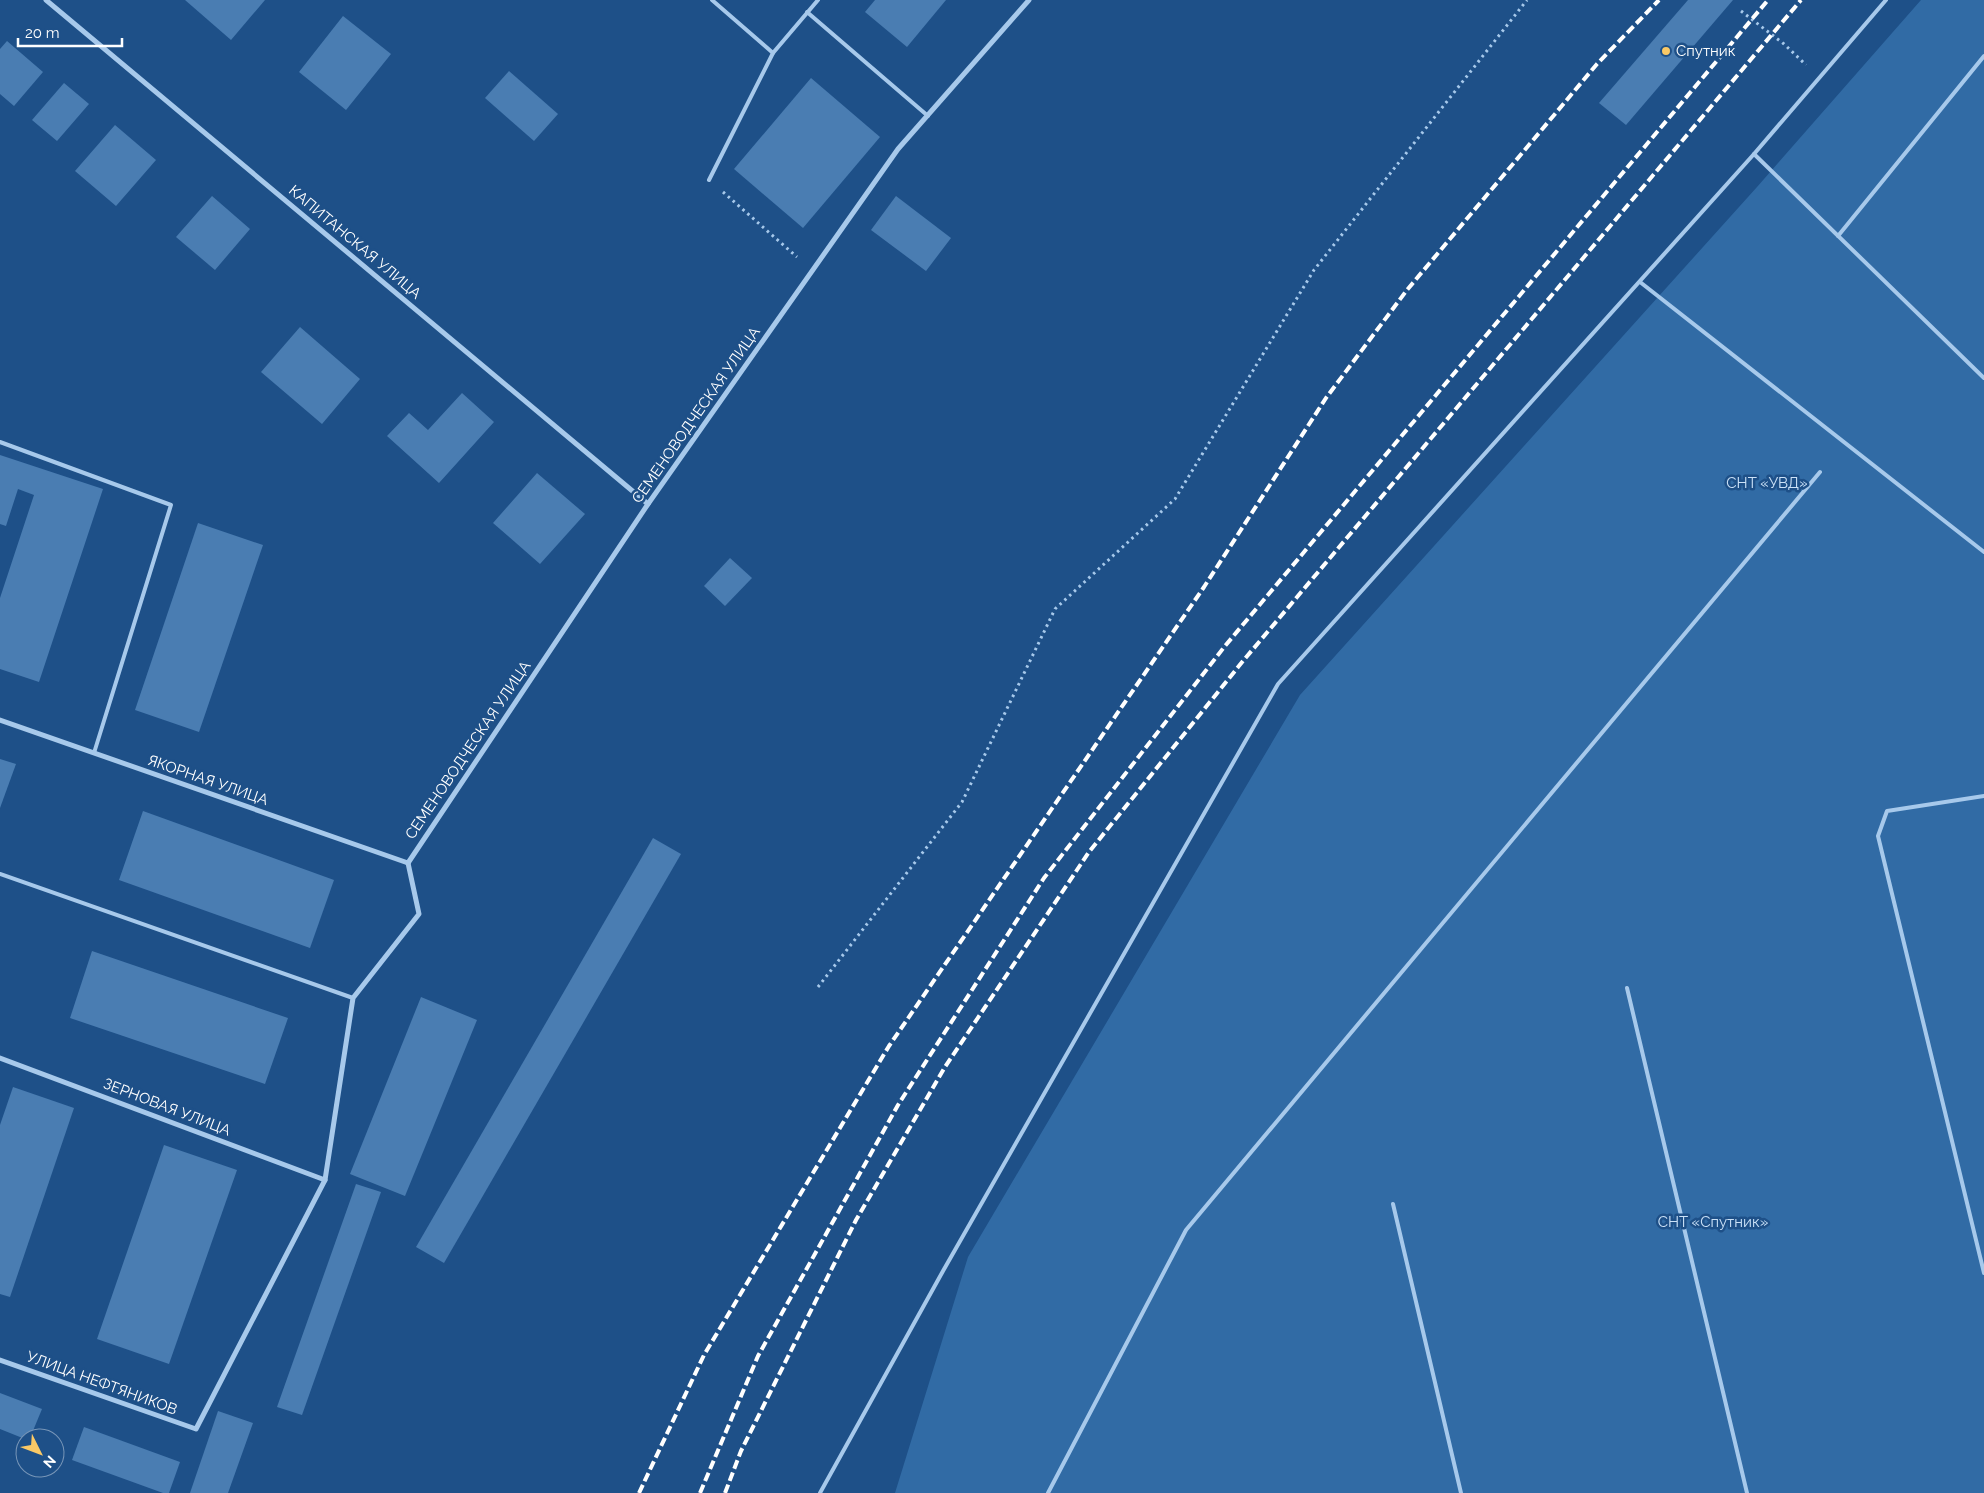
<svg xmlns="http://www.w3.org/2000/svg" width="1984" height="1493" font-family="Raleway,sans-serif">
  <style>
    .green { fill: #316ba5 }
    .building { fill: #4a7db2 }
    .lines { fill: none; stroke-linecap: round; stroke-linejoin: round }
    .path { stroke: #a7c9eb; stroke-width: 3; stroke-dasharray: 2.5 4; stroke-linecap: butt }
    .lane { stroke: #a7c9eb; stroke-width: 4 }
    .street { stroke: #a7c9eb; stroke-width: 5 }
    .rail { stroke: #fff; stroke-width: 4; stroke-dasharray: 9 4; stroke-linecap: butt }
    .poi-dot { fill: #fac966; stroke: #1e5088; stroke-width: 2 }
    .labels { text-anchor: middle; stroke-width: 5; stroke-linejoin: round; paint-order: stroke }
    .poi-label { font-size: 15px; fill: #fff; stroke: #1e5088; text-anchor: start }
    .street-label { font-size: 15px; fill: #fff; stroke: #1e5088 }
    .park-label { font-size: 15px; fill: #cce2f8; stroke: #1e5088 }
  </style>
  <rect width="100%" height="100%" fill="#1e5088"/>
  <path class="green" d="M 1921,0 L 1984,0 L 1984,1493 L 895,1493 L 968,1257 L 1300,695 L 1757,187 Z"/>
  <g class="building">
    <path d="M 185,0 L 265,0 L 231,40 Z"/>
    <path d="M 875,0 L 946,0 L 907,47 L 865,12 Z"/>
    <path d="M 1688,0 L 1733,0 L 1626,125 L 1599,103 Z"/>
    <path d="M 343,16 L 391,54 L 346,110 L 299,72 Z"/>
    <path d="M 7,41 L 43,72 L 14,106 L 0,94 L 0,49 Z"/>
    <path d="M 509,71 L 558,114 L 534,141 L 485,98 Z"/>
    <path d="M 811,78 L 880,137 L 803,228 L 734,169 Z"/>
    <path d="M 64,83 L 89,104 L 57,141 L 32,120 Z"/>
    <path d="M 115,125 L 156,160 L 116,206 L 75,171 Z"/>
    <path d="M 212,196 L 250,229 L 215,270 L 176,237 Z"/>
    <path d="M 896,196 L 951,238 L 926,271 L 871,230 Z"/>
    <path d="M 300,327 L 360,379 L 322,424 L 261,372 Z"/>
    <path d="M 462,393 L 494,422 L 439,483 L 387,436 L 409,413 L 428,430 Z"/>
    <path d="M 0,455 L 103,489 L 39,682 L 0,669 L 0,598 L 34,495 L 18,489 L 6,526 L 0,524 Z"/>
    <path d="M 537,473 L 585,514 L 540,564 L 493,523 Z"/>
    <path d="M 198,523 L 263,545 L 199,732 L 135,710 Z"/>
    <path d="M 730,558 L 752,578 L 725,606 L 704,586 Z"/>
    <path d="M 0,759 L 16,764 L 0,808 Z"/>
    <path d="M 143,811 L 334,880 L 310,948 L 119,880 Z"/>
    <path d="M 653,838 L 681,854 L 444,1263 L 416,1247 Z"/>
    <path d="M 92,951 L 288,1018 L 265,1084 L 70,1018 Z"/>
    <path d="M 421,997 L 477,1020 L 405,1196 L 350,1174 Z"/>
    <path d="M 13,1087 L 74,1108 L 10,1297 L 0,1294 L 0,1125 Z"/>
    <path d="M 164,1145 L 237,1170 L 169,1364 L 97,1339 Z"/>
    <path d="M 356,1184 L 381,1192 L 302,1415 L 277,1407 Z"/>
    <path d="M 0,1393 L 42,1409 L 30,1438 L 25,1439 L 0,1429 Z"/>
    <path d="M 218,1411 L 253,1423 L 228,1493 L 190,1493 Z"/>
    <path d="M 84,1427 L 180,1462 L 169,1493 L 163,1493 L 72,1460 Z"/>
  </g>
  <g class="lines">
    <g class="path">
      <path d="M 1741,11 L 1784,44 L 1806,65"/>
      <path d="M 723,192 L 797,257"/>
      <path d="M 818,987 L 962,802 L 1055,609 L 1175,499 L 1314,270 L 1527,0"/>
    </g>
    <g class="lane">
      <path d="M 712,0 L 773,53"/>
      <path d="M 807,12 L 928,116"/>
      <path d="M 1754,154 L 1984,378"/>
      <path d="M 709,180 L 773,53 L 818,0"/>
      <path d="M 1838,236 L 1984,56"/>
      <path d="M 1640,282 L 1984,552"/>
      <path d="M 0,442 L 171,505 L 94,753"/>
      <path d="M 1984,796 L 1887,811 L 1878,836 L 1984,1273"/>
      <path d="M 0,874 L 353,998"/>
      <path d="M 1627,988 L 1747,1493"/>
      <path d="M 1393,1204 L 1461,1493"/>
      <path d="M 820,1493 L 943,1271 L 1278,684 L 1754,154 L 1886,0"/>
      <path d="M 1048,1493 L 1186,1230 L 1820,472"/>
    </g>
    <g class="street">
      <path d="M 46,0 L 648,504"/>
      <path d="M 0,720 L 408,863"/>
      <path d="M 408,863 L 648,504 L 898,149 L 1029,0"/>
      <path d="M 0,1058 L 325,1180"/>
      <path d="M 0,1360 L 196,1429 L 325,1180 L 353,998 L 419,914 L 408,863"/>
    </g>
    <g class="rail">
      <path d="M 639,1493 L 704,1355 L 889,1046 L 1204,587 L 1326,398 L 1407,290 L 1597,64 L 1659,0"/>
      <path d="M 700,1493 L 758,1356 L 898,1105 L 1044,878 L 1225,646 L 1768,0"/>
      <path d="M 725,1493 L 741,1451 L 856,1220 L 945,1067 L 1089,852 L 1243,661 L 1801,0"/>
    </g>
  </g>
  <circle class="poi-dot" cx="1666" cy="51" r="5"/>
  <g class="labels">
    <g class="poi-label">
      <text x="1676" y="56">Спутник</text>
    </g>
    <g class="street-label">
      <text transform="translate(355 242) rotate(40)" y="5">КАПИТАНСКАЯ УЛИЦА</text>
      <text transform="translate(696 415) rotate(-55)" y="5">СЕМЕНОВОДЧЕСКАЯ УЛИЦА</text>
      <text transform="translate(468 750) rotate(-56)" y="5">СЕМЕНОВОДЧЕСКАЯ УЛИЦА</text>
      <text transform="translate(208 780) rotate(19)" y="5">ЯКОРНАЯ УЛИЦА</text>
      <text transform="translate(167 1107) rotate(21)" y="5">ЗЕРНОВАЯ УЛИЦА</text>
      <text transform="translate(102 1383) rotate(20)" y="5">УЛИЦА НЕФТЯНИКОВ</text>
    </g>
    <g class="park-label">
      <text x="1767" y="488">СНТ «УВД»</text>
      <text x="1713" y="1227">СНТ «Спутник»</text>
    </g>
  </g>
  <g transform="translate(40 1453) rotate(132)"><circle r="24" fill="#1e5088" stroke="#7896b8"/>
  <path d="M0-4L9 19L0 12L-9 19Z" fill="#fac966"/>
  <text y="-8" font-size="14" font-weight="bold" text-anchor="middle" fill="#ffffff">N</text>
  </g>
  <path d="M18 38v8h104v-8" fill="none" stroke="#ffffff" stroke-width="2.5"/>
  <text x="25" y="38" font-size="15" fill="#ffffff" stroke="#1e5088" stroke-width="4" paint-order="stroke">20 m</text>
</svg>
